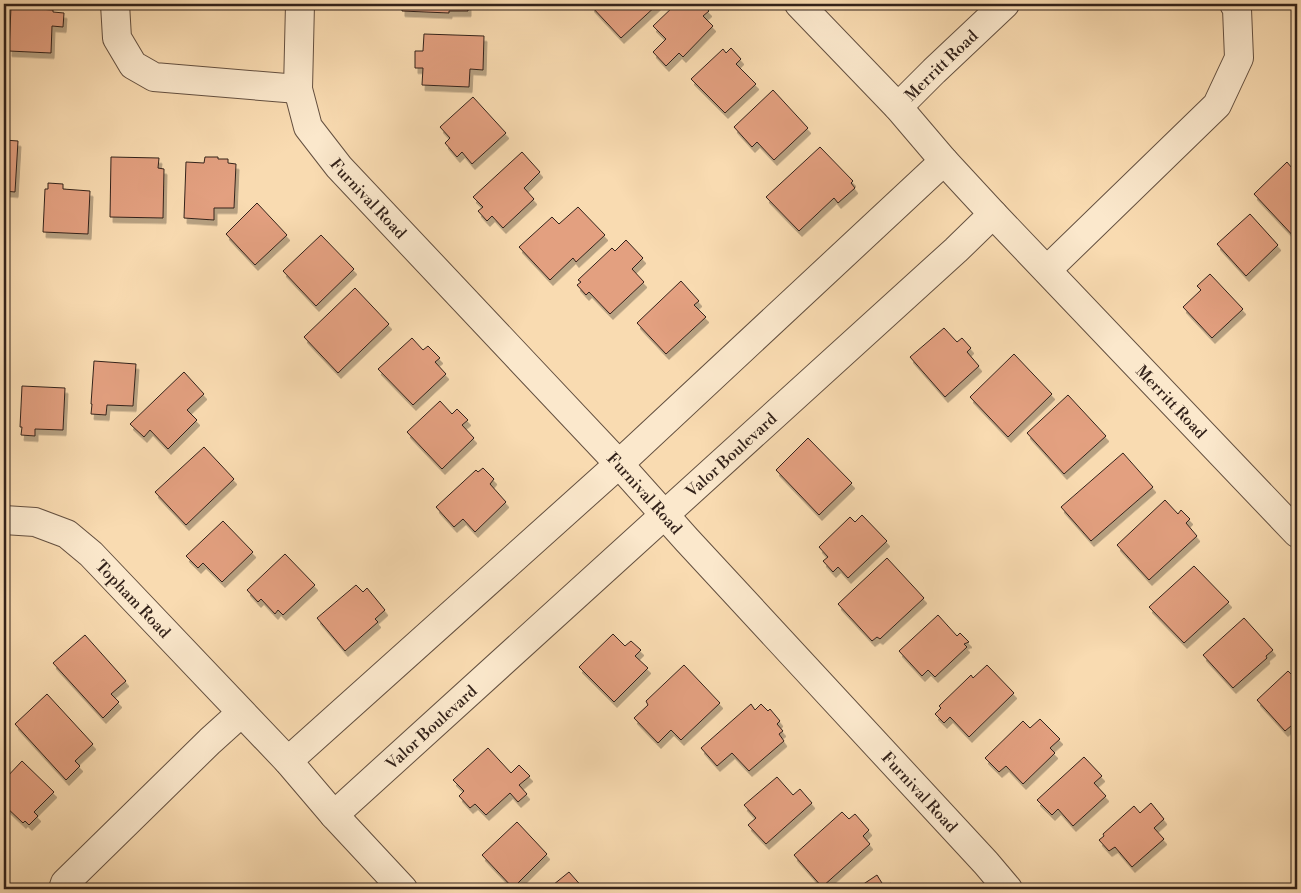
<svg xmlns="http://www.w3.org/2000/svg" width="1301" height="893" font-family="'Libre Bodoni',serif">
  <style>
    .building { fill: #e3a080; stroke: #33221a; filter: url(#shadow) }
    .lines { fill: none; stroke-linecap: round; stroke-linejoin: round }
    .street-casing { stroke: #645040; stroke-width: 30 }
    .street { stroke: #fbe8cc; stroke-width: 28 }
    .labels { text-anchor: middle; stroke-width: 4.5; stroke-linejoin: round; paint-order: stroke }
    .street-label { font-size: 16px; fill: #33221a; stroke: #fbe8cc }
  </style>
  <defs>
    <filter id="shadow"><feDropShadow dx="3" dy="5.5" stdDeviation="0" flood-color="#0004"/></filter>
  </defs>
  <rect width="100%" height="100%" fill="#f9dbb1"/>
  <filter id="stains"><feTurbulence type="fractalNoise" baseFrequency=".004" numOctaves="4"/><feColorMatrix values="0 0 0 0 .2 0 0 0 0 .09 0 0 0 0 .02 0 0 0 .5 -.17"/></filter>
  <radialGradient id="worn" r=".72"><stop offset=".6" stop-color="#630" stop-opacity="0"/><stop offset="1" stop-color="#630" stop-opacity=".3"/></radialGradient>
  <g class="building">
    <path d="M 402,4 L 468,4 L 468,11 L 449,11 L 449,13 L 402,11 Z"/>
    <path d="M 593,4 L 658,4 L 621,38 L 591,6 Z"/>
    <path d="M 676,4 L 690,4 L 693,6 L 695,4 L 702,4 L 709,11 L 703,16 L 713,26 L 683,57 L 679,53 L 666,66 L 653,52 L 666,39 L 653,26 Z"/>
    <path d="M 11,7 L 53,10 L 53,12 L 64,13 L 63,27 L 52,26 L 51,53 L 9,51 Z"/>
    <path d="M 424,34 L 484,36 L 483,70 L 470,69 L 469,87 L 422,85 L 423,68 L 415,68 L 415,51 L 423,51 Z"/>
    <path d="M 731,48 L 741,59 L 736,64 L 756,84 L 725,113 L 691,79 L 723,49 L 726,53 Z"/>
    <path d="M 773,90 L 808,128 L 774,160 L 757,142 L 752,147 L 734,127 Z"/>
    <path d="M 473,97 L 506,133 L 472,164 L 462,152 L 457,157 L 445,143 L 450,138 L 440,127 Z"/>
    <path d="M 4,140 L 18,141 L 15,192 L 4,191 Z"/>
    <path d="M 820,147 L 853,181 L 851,183 L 855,188 L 838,203 L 834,198 L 799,231 L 766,197 Z"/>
    <path d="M 522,152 L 540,172 L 524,188 L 534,199 L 503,228 L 492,216 L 487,221 L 478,211 L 483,207 L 473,197 Z"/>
    <path d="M 111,157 L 159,158 L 158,168 L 164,169 L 163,218 L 110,217 Z"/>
    <path d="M 205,157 L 218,157 L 218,159 L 228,159 L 228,163 L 236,164 L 234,208 L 214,208 L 214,220 L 184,218 L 186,162 L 204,163 Z"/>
    <path d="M 1287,162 L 1297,174 L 1297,240 L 1254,194 Z"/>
    <path d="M 48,183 L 63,184 L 63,189 L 90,191 L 88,234 L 43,232 L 45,189 L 48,189 Z"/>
    <path d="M 257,203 L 287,235 L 255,265 L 226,234 Z"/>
    <path d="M 578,207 L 605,235 L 576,262 L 573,258 L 550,280 L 519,247 L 552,217 L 559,224 Z"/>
    <path d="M 1250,214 L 1278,245 L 1246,276 L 1217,244 Z"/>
    <path d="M 321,235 L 354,269 L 316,306 L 283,271 Z"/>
    <path d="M 626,240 L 643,258 L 632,269 L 644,282 L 610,314 L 589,292 L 586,295 L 577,285 L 581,282 L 578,280 L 612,248 L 615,251 Z"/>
    <path d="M 1210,274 L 1243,309 L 1212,338 L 1183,307 L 1201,290 L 1197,286 Z"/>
    <path d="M 681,281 L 699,301 L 694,305 L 706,317 L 666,354 L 637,323 Z"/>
    <path d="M 355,288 L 389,324 L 338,373 L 304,337 Z"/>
    <path d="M 944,328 L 957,342 L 962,338 L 971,348 L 967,352 L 979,366 L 945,397 L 910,357 Z"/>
    <path d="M 412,338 L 423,350 L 428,346 L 440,358 L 435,362 L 446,374 L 413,405 L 378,369 Z"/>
    <path d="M 1014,354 L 1052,394 L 1008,437 L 970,397 Z"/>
    <path d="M 94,361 L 136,364 L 133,406 L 107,405 L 106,415 L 91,414 L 92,404 L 91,404 Z"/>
    <path d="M 184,372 L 204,394 L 187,410 L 197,420 L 168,449 L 150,430 L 144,437 L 130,424 Z"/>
    <path d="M 22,386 L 65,388 L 63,430 L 35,429 L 35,436 L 21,435 L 22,427 L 20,427 Z"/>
    <path d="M 1068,395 L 1106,436 L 1064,474 L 1027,433 Z"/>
    <path d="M 440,401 L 452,414 L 457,409 L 468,420 L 462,425 L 474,438 L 442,469 L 407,432 Z"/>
    <path d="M 1297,422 L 1297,433 L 1292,428 Z"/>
    <path d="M 808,438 L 852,483 L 819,515 L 776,470 Z"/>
    <path d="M 204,447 L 234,479 L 186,525 L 155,492 Z"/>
    <path d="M 1123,453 L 1153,487 L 1091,541 L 1061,507 Z"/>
    <path d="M 483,468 L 494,479 L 490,484 L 506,502 L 475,532 L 463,519 L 454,527 L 436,507 L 476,470 L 478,472 Z"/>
    <path d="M 1165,500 L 1178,514 L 1181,510 L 1190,519 L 1186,523 L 1197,536 L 1149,580 L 1117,545 Z"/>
    <path d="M 862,515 L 887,541 L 848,578 L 838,567 L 833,572 L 823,561 L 828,557 L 819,547 L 850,517 L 855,522 Z"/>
    <path d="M 223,521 L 253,552 L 222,582 L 203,563 L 198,568 L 186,556 Z"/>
    <path d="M 285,554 L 315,585 L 283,615 L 278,610 L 275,614 L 261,599 L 258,602 L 247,590 Z"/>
    <path d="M 887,558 L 924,598 L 880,639 L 877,637 L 872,641 L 838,604 Z"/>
    <path d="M 1194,566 L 1229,602 L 1184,643 L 1149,607 Z"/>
    <path d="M 356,585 L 363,592 L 367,588 L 385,610 L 375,619 L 378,622 L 345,651 L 317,618 Z"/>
    <path d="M 938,615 L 957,636 L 960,633 L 969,642 L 964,644 L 967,647 L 935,677 L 928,670 L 922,676 L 899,651 Z"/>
    <path d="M 1244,618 L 1273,650 L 1266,656 L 1267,658 L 1233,688 L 1203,655 Z"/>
    <path d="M 613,634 L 625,646 L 631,641 L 641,650 L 635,656 L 648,668 L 614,702 L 579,667 Z"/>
    <path d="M 85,635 L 126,681 L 111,694 L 119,702 L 103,718 L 53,663 Z"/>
    <path d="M 684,665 L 720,703 L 681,740 L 671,730 L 658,743 L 634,718 L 648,705 L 646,701 Z"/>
    <path d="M 987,665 L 1014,693 L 969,737 L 950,717 L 944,723 L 935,714 L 941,708 L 939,706 L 968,678 L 971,675 L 973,678 Z"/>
    <path d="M 1288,671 L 1297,680 L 1297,721 L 1285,731 L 1257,700 Z"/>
    <path d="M 47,694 L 93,744 L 75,761 L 80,766 L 66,780 L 15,724 Z"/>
    <path d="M 751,704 L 755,710 L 761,704 L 768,711 L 770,709 L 780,721 L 777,724 L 783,731 L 779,734 L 784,741 L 749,771 L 732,753 L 717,766 L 701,748 Z"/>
    <path d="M 1040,719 L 1060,739 L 1050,748 L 1055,753 L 1023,784 L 1006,766 L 999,772 L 985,758 L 1023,721 L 1030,728 Z"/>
    <path d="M 488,748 L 511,773 L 519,765 L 530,776 L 519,785 L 527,794 L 518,802 L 510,793 L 486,815 L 475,804 L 470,808 L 459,796 L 464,791 L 453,780 Z"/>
    <path d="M 1084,757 L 1102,776 L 1094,783 L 1106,796 L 1073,826 L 1058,809 L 1052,815 L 1037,800 Z"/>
    <path d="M 22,761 L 54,792 L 34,812 L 38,816 L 29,825 L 25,821 L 23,823 L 4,805 L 4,780 Z"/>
    <path d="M 777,777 L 793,795 L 800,789 L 812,803 L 766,844 L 748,825 L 756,818 L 744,805 Z"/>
    <path d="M 1151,803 L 1164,819 L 1154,828 L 1164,839 L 1132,867 L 1115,847 L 1109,851 L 1099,840 L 1104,836 L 1103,834 L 1134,806 L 1140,813 Z"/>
    <path d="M 842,812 L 849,819 L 855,814 L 869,830 L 863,836 L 870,844 L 822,887 L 794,855 Z"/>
    <path d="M 517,822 L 547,854 L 513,888 L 482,855 Z"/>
    <path d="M 569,872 L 584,889 L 548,889 Z"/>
    <path d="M 877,875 L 885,888 L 891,883 L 896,889 L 856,889 Z"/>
  </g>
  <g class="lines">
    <g class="street-casing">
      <g id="street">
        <path d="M 115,4 L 117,38 L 133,65 L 154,77 L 298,89"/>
        <path id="s1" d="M 300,4 L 298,89 L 308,127 L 339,167 L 619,464 L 687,540 L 986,863 L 1008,889"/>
        <path id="s2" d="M 799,4 L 898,107 L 944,161 L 993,214 L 1297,533"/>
        <path id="s3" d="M 898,107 L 934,71 L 1005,4"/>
        <path d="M 1047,270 L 1217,105 L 1239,58 L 1237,9 L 1234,4"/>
        <path id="s4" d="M 4,520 L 35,522 L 67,534 L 91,554 L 288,761 L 334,815 L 403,889"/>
        <path d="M 288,761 L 619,464 L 944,161"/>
        <path id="s5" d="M 334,815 L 956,250 L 993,214"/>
        <path d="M 63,889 L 65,883 L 210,741 L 241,713"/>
      </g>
    </g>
    <use href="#street" class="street"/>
  </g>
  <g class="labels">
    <g class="street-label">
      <text dy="6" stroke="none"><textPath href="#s3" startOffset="60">Merritt Road</textPath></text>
      <text dy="6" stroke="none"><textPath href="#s1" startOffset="218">Furnival Road</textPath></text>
      <text dy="6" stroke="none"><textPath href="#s2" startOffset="545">Merritt Road</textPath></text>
      <text dy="6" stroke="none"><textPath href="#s5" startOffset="536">Valor Boulevard</textPath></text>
      <text dy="6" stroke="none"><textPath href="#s1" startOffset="622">Furnival Road</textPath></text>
      <text dy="6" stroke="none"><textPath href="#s4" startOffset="158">Topham Road</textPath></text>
      <text dy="6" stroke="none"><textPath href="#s5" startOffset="131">Valor Boulevard</textPath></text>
      <text dy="6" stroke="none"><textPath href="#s1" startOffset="1028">Furnival Road</textPath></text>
    </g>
  </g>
  <rect width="1301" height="893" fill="none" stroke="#f9dbb1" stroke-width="20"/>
  <rect x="5" y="5" width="1291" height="883" fill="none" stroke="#33221a" stroke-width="2.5"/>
  <rect x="10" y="10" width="1281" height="873" fill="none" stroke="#33221a"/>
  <rect width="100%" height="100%" filter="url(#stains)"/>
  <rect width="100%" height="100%" fill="url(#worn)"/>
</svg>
